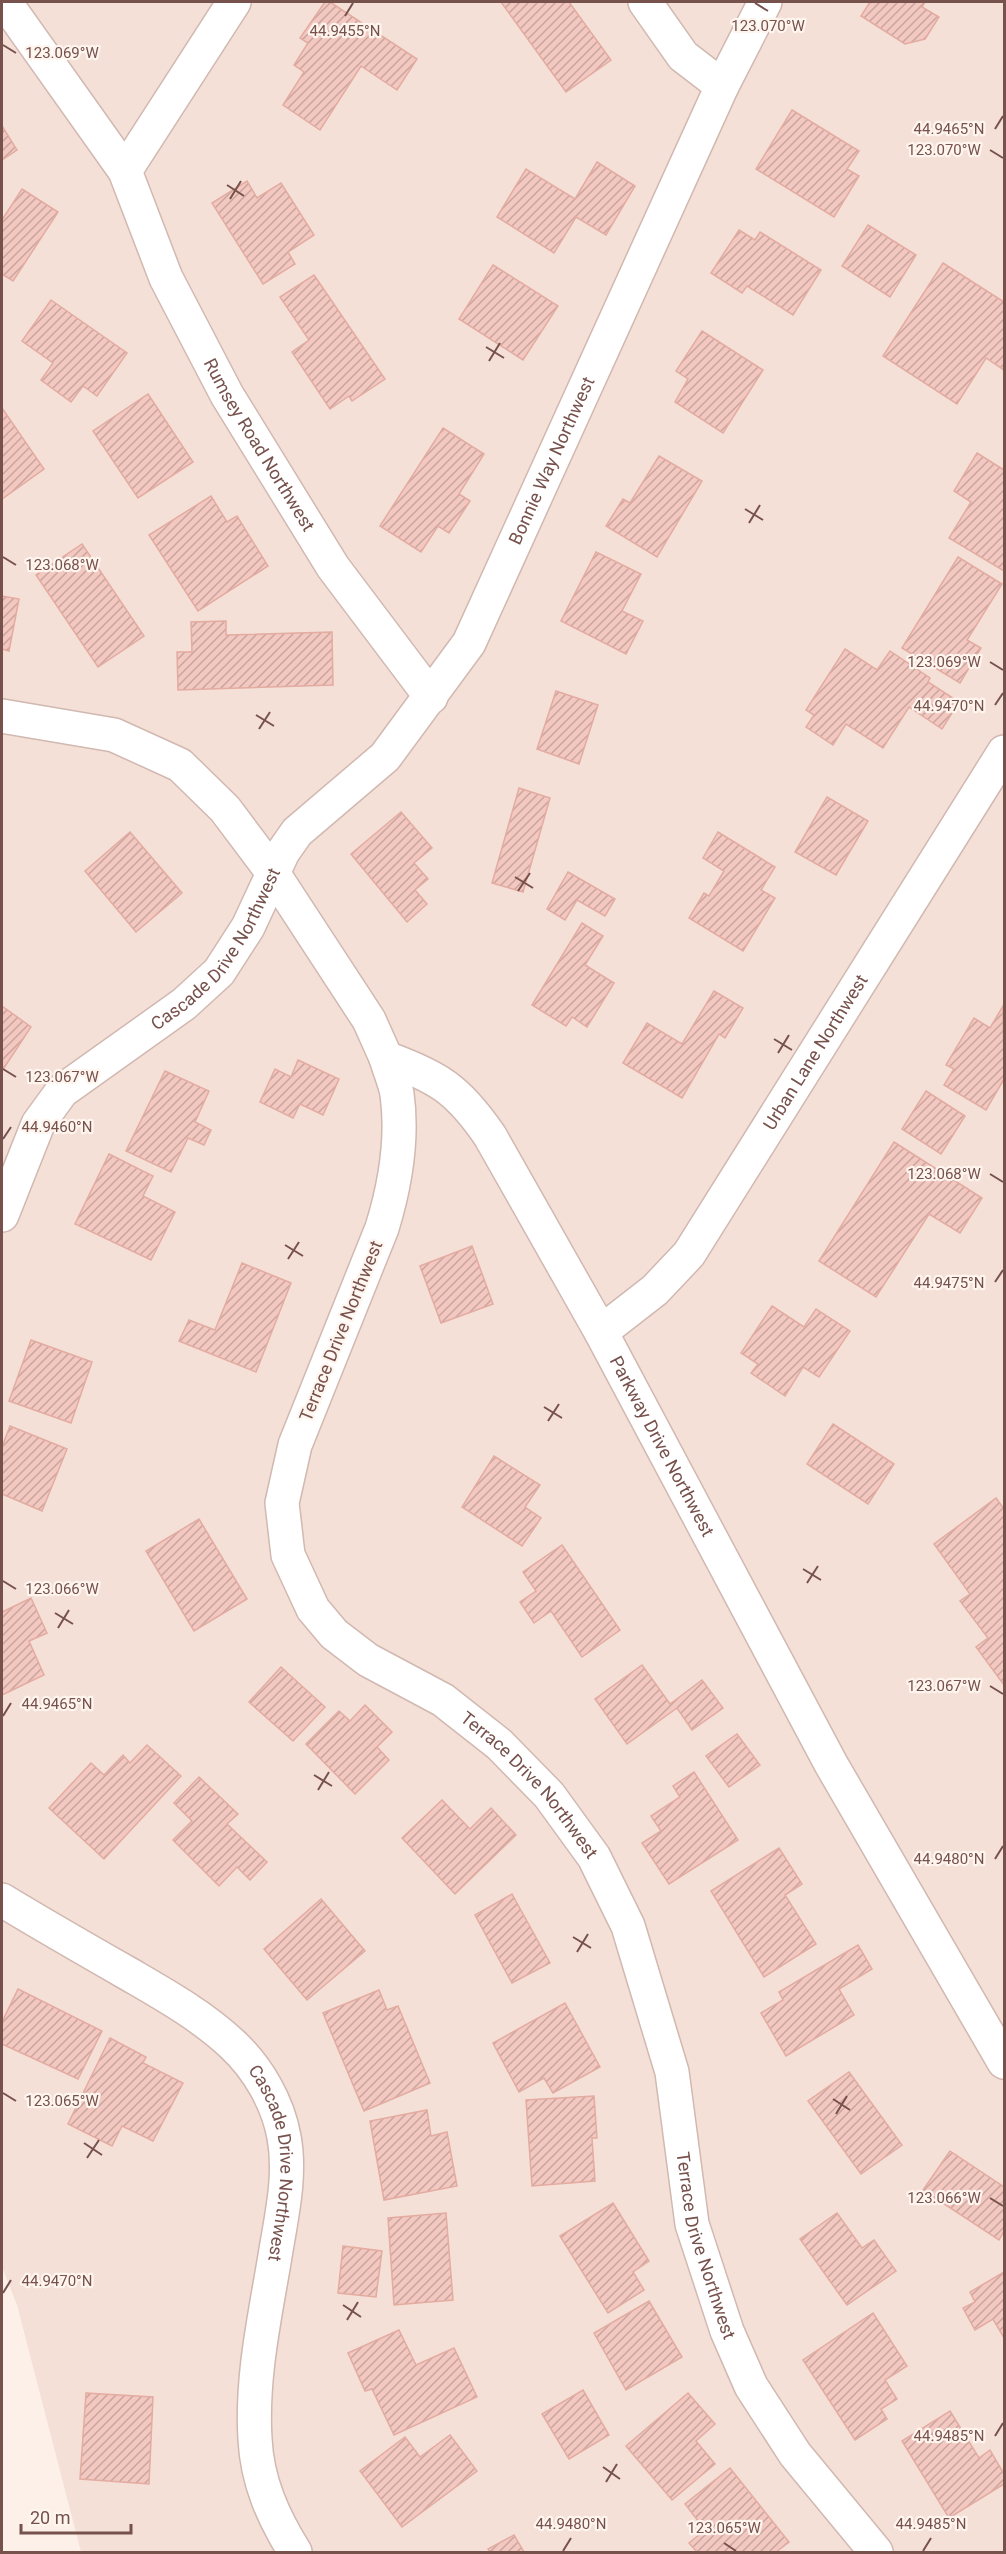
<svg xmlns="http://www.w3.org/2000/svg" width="1006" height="2554" font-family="Roboto,sans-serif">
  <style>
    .residential { fill: #f4e0d7 }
    .building { fill: url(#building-hatch); stroke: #e4aba1; stroke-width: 1.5 }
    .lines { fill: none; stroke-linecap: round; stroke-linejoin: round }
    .minor-casing { stroke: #d1b8b0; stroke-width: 36 }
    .tertiary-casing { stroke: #d1b8b0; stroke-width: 36 }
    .minor { stroke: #fff; stroke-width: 33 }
    .tertiary { stroke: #fff; stroke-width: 33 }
    .ticks { fill: none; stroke: #77514c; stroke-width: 2 }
    .labels { text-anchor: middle; stroke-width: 4.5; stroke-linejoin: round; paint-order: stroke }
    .street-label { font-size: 18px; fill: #77514c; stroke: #fff5ef }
    .ticks-label { font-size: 15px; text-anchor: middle; fill: #77514c; stroke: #fff5ef; stroke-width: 4.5; stroke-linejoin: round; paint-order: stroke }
  </style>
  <defs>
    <pattern id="building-hatch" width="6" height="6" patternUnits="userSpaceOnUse" patternTransform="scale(1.5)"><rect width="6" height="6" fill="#f2c8c0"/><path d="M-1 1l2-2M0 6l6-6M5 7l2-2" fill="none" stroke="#c9a59e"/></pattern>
  </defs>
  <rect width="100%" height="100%" fill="#fcf0e8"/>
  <path class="residential" d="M 2,2 L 1004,2 L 1004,2552 L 81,2552 L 17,2305 L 2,2267 Z"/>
  <g class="building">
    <path d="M 325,2 L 330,2 L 417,59 L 397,90 L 361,66 L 320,130 L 283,105 L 304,72 L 294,65 L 308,43 L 300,38 Z"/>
    <path d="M 501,2 L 569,2 L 611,60 L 566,92 Z"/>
    <path d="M 870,2 L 925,2 L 922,7 L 939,17 L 925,39 L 905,44 L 861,16 Z"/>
    <path d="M 792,110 L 859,151 L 847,169 L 859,176 L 834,217 L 756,169 Z"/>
    <path d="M 2,126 L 17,150 L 2,160 Z"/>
    <path d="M 597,162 L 635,186 L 606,235 L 576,217 L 554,253 L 497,217 L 526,169 L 575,199 Z"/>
    <path d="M 247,181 L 257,198 L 281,183 L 314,235 L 288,252 L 295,264 L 263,284 L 212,203 Z"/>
    <path d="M 22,189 L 58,212 L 13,281 L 2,274 L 2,220 Z"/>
    <path d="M 868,225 L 916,255 L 890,297 L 842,266 Z"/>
    <path d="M 739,230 L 755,240 L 760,232 L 821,270 L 793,315 L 747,286 L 742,293 L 711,273 Z"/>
    <path d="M 943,263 L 1004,302 L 1004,370 L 986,358 L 957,404 L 883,356 Z"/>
    <path d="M 493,265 L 558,306 L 523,360 L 459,319 Z"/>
    <path d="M 314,275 L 385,379 L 352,401 L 349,396 L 330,409 L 292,352 L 309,340 L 280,297 Z"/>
    <path d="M 51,300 L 127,353 L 97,396 L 83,386 L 71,402 L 41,380 L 53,363 L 22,341 Z"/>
    <path d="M 702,331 L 763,370 L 723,433 L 675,402 L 688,379 L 676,371 Z"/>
    <path d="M 148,394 L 193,462 L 138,498 L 93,431 Z"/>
    <path d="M 2,408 L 44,469 L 2,499 Z"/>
    <path d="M 443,428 L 484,454 L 459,494 L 470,501 L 449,533 L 438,526 L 421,552 L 380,526 Z"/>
    <path d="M 977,453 L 1004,470 L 1004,571 L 949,538 L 971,502 L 954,491 Z"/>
    <path d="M 659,456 L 702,481 L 657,557 L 606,526 L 623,499 L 630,503 Z"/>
    <path d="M 211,496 L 227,522 L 237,516 L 268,566 L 198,611 L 149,535 Z"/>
    <path d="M 82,544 L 144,636 L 98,667 L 36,575 Z"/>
    <path d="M 596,552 L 641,574 L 622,611 L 643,621 L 626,654 L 561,621 Z"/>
    <path d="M 958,557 L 1002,584 L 967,640 L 981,648 L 960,683 L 902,648 Z"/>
    <path d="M 2,596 L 19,599 L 9,651 L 2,649 Z"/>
    <path d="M 226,621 L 226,635 L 332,632 L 333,685 L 178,690 L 177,652 L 192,652 L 191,622 Z"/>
    <path d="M 845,649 L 877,670 L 890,651 L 930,678 L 928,682 L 959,702 L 942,729 L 909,707 L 883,748 L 846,724 L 833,745 L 806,727 L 814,715 L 806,710 Z"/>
    <path d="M 556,691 L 598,705 L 579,764 L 537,749 Z"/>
    <path d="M 519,788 L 550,798 L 523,892 L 492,883 Z"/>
    <path d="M 827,797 L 868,821 L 836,875 L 795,852 Z"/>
    <path d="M 401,812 L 432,848 L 414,863 L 428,879 L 415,890 L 427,904 L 407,922 L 351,854 Z"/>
    <path d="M 130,832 L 182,893 L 136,932 L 85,871 Z"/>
    <path d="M 718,832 L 775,867 L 761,890 L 775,898 L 743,951 L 689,918 L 704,893 L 709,896 L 724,871 L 703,858 Z"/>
    <path d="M 568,872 L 615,899 L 605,916 L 577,900 L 565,920 L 547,909 Z"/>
    <path d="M 582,923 L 603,936 L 585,965 L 614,983 L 587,1027 L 572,1017 L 566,1026 L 532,1005 Z"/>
    <path d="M 714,991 L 743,1008 L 725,1038 L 719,1034 L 682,1098 L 623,1063 L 647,1023 L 682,1044 Z"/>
    <path d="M 2,1006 L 31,1027 L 2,1071 Z"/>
    <path d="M 1003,1006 L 1004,1079 L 986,1110 L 944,1085 L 954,1069 L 946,1065 L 974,1018 L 990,1028 Z"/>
    <path d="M 298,1060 L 339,1079 L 323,1115 L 300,1104 L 293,1118 L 260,1102 L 275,1069 L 291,1077 Z"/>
    <path d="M 165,1071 L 209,1091 L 195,1122 L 211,1130 L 204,1145 L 188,1138 L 171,1172 L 126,1151 Z"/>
    <path d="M 926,1091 L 965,1116 L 941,1154 L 902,1129 Z"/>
    <path d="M 894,1142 L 982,1198 L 960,1233 L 929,1214 L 876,1297 L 819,1261 Z"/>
    <path d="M 109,1154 L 153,1176 L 143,1196 L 175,1212 L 151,1260 L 75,1224 Z"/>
    <path d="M 472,1246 L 493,1304 L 441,1323 L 420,1266 Z"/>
    <path d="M 242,1263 L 291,1283 L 256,1372 L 179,1341 L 189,1320 L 215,1330 Z"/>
    <path d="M 772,1306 L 804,1327 L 816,1309 L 850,1331 L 819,1377 L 803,1367 L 785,1396 L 751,1373 L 758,1364 L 741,1353 Z"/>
    <path d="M 31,1340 L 92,1362 L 71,1423 L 9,1401 Z"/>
    <path d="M 833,1424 L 894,1464 L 868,1504 L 807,1464 Z"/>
    <path d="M 10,1426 L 67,1449 L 42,1511 L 2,1494 L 2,1447 Z"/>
    <path d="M 494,1456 L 540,1485 L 525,1507 L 541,1518 L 522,1546 L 462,1507 Z"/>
    <path d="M 996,1498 L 1004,1509 L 1004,1685 L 976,1647 L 988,1638 L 960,1601 L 970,1594 L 934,1544 Z"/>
    <path d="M 199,1519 L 247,1599 L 194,1631 L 146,1551 Z"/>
    <path d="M 562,1545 L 620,1630 L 582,1657 L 551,1611 L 534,1623 L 520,1602 L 536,1591 L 523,1572 Z"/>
    <path d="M 31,1598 L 47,1633 L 29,1641 L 44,1675 L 2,1695 L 2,1612 Z"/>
    <path d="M 642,1665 L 670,1704 L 702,1680 L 723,1708 L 692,1730 L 677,1708 L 627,1744 L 595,1699 Z"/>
    <path d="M 281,1667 L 325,1707 L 293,1741 L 249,1702 Z"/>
    <path d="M 365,1705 L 392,1732 L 377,1747 L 389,1760 L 355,1794 L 306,1744 L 339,1711 L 350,1721 Z"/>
    <path d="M 737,1734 L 760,1765 L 729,1787 L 706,1756 Z"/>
    <path d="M 147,1745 L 181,1776 L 104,1859 L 49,1808 L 91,1763 L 104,1775 L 123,1755 L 130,1763 Z"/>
    <path d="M 694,1772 L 738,1840 L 669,1884 L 642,1843 L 661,1831 L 651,1816 L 680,1797 L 673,1786 Z"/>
    <path d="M 199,1777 L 238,1814 L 227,1824 L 267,1862 L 250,1880 L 237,1867 L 219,1886 L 173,1840 L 192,1821 L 174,1803 Z"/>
    <path d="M 442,1800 L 470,1829 L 491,1808 L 516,1835 L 455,1894 L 402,1838 Z"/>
    <path d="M 779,1848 L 802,1884 L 785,1895 L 816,1944 L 764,1977 L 711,1891 Z"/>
    <path d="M 512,1894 L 550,1963 L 512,1983 L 475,1915 Z"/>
    <path d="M 321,1899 L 365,1951 L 307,2000 L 264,1949 Z"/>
    <path d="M 858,1945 L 872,1969 L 839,1989 L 854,2015 L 786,2056 L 761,2013 L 783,2000 L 779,1992 Z"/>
    <path d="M 18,1989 L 102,2031 L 78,2079 L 2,2044 L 2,2022 Z"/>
    <path d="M 379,1990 L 387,2010 L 398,2006 L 430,2083 L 364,2111 L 323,2013 Z"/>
    <path d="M 565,2003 L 600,2067 L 553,2093 L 544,2078 L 519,2092 L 493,2043 Z"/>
    <path d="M 110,2038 L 146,2057 L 143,2063 L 183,2083 L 153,2141 L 122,2126 L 112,2146 L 68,2124 Z"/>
    <path d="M 849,2072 L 902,2145 L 861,2174 L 808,2101 Z"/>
    <path d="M 594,2096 L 597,2138 L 592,2138 L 595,2181 L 532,2186 L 526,2100 Z"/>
    <path d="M 427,2110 L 431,2136 L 447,2132 L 457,2186 L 384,2200 L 370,2121 Z"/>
    <path d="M 950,2151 L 1004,2187 L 1004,2231 L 999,2240 L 923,2190 Z"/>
    <path d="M 613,2203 L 649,2261 L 633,2272 L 644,2290 L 608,2313 L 560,2236 Z"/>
    <path d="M 446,2213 L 453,2300 L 394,2305 L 388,2218 Z"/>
    <path d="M 837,2213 L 862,2248 L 874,2240 L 896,2271 L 847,2305 L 800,2239 Z"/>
    <path d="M 343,2246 L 382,2251 L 376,2297 L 338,2293 Z"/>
    <path d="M 1004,2272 L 1004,2338 L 993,2319 L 975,2330 L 963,2308 L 975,2302 L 970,2292 Z"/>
    <path d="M 649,2301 L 682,2357 L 626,2390 L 594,2333 Z"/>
    <path d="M 873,2313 L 907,2366 L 885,2380 L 897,2399 L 881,2409 L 887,2419 L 855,2440 L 803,2360 Z"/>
    <path d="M 399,2330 L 416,2365 L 454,2348 L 477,2397 L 394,2435 L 372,2389 L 365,2391 L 348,2353 Z"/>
    <path d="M 583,2390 L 609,2435 L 569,2459 L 542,2414 Z"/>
    <path d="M 86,2393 L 153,2397 L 149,2484 L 80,2479 Z"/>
    <path d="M 688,2393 L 715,2424 L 696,2441 L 715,2464 L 672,2500 L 626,2446 Z"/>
    <path d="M 950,2411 L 979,2458 L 990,2450 L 1004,2474 L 1004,2484 L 949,2518 L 902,2441 Z"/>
    <path d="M 450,2435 L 477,2471 L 402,2527 L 360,2471 L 405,2437 L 420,2457 Z"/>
    <path d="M 730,2468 L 789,2542 L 776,2552 L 697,2552 L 689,2543 L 705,2530 L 685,2504 Z"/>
    <path d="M 514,2535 L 524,2552 L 490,2552 L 488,2549 Z"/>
  </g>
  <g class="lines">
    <g class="minor-casing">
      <g id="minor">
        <path id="s1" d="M 5,2 L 125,171 L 166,278 L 227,395 L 333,567 L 431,697"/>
        <path d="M 645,2 L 683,56 L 722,86"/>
        <path d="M 125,171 L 234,2"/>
        <path id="s2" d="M 2,716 L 114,735 L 180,765 L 225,809 L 273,873 L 369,1020 L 386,1058 C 438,1077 458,1089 490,1136 L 601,1332 L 831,1764 L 1004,2062"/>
        <path id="s3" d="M 386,1058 C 389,1069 395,1082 397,1094 C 403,1138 395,1186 382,1228 L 295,1445 L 282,1503 L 288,1555 L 313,1609 L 334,1634 L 368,1660 L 443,1700 L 499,1744 L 549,1795 L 594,1857 L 628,1926 L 672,2072 L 692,2224 L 727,2331 L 751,2386 L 795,2454 L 876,2552"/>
        <path id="s4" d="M 2,1215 L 38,1124 L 62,1091 L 184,1004 L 219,972 L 248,927 L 283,852 L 297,832 L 385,757 L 469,643 L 722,86 L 765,2"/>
        <path id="s5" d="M 601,1332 L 655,1290 L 689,1254 L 1004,752"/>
      </g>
    </g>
    <g class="tertiary-casing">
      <g id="tertiary">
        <path id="s6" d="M 2,1900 C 43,1925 85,1949 127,1973 C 163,1994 201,2015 232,2044 C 258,2068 278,2103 284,2137 C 291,2174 282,2214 276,2250 C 266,2312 251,2375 255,2439 C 257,2481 273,2517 295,2552"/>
      </g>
    </g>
    <use href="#minor" class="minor"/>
    <use href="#tertiary" class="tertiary"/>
  </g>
  <path class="ticks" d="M 755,3 L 768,11M 345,16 L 353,3M 3,45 L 16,53M 995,129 L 1003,116M 990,150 L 1003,158M 227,185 L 244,196M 230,199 L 241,181M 486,347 L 504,358M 489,361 L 500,343M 745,509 L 763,520M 749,523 L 760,505M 3,557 L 16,565M 990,662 L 1003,670M 995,705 L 1003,693M 256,715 L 274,726M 259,729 L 270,712M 515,877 L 533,888M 518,891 L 530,873M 774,1039 L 792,1050M 778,1053 L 789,1035M 3,1069 L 16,1077M 3,1139 L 11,1127M 990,1174 L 1003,1182M 285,1245 L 303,1256M 288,1259 L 299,1242M 995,1282 L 1003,1270M 544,1407 L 562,1418M 548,1421 L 559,1404M 803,1569 L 821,1580M 3,1581 L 16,1589M 807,1583 L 818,1566M 55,1613 L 73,1624M 58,1628 L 69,1610M 990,1686 L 1003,1694M 3,1716 L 11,1703M 314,1775 L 332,1786M 318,1790 L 329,1772M 995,1859 L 1003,1846M 573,1937 L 591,1948M 577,1952 L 588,1934M 3,2093 L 16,2101M 833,2099 L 850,2110M 836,2114 L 847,2096M 84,2143 L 102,2155M 87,2158 L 99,2140M 990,2198 L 1003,2206M 3,2293 L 11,2280M 343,2305 L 361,2317M 347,2320 L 358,2302M 995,2436 L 1003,2423M 603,2467 L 620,2479M 606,2482 L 617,2464M 724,2543 L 736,2551M 563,2551 L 571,2538M 923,2551 L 931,2538"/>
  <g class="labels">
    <g class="street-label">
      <text dy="6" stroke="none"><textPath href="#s1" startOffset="513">Rumsey Road Northwest</textPath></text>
      <text dy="6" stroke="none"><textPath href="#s4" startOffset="954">Bonnie Way Northwest</textPath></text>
      <text dy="6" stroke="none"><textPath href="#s4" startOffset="352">Cascade Drive Northwest</textPath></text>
      <text dy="6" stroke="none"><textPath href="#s5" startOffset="356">Urban Lane Northwest</textPath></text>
      <text transform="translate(341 1331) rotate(-68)" y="6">Terrace Drive Northwest</text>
      <text dy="6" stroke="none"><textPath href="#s2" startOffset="1034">Parkway Drive Northwest</textPath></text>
      <text dy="6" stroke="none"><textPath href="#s3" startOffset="861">Terrace Drive Northwest</textPath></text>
      <text dy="6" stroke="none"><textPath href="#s6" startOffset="404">Cascade Drive Northwest</textPath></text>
      <text dy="6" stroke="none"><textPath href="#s3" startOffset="1365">Terrace Drive Northwest</textPath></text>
    </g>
  </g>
  <g class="ticks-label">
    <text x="768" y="31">123.070°W</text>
    <text x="345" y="36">44.9455°N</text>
    <text x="62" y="58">123.069°W</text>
    <text x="949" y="134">44.9465°N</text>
    <text x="944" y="155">123.070°W</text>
    <text x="62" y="570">123.068°W</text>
    <text x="944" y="667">123.069°W</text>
    <text x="949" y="711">44.9470°N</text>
    <text x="62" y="1082">123.067°W</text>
    <text x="57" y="1132">44.9460°N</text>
    <text x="944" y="1179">123.068°W</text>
    <text x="949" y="1288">44.9475°N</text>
    <text x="62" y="1594">123.066°W</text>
    <text x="944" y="1691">123.067°W</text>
    <text x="57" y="1709">44.9465°N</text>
    <text x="949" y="1864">44.9480°N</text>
    <text x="62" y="2106">123.065°W</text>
    <text x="944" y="2203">123.066°W</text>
    <text x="57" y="2286">44.9470°N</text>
    <text x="949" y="2441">44.9485°N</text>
    <text x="571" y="2529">44.9480°N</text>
    <text x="931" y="2529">44.9485°N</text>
    <text x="724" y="2533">123.065°W</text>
  </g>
  <rect width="1006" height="2554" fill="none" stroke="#77514c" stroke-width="6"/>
  <path d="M21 2524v9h110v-9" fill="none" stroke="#77514c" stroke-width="3"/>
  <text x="30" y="2524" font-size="18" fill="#77514c" stroke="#fff5ef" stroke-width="4.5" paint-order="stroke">20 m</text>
</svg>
